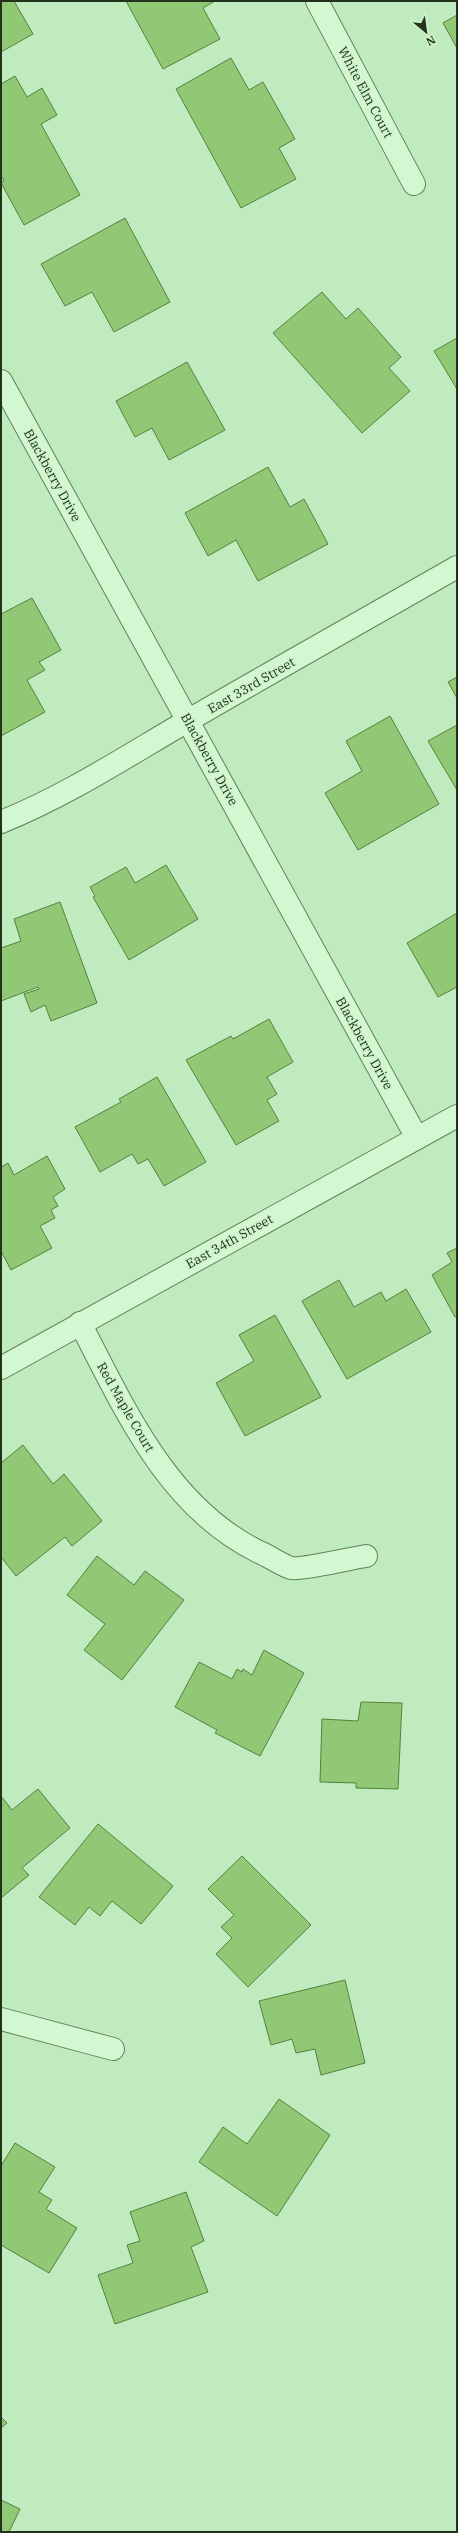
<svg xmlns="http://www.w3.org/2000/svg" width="458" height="2533" font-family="'IBM Plex Serif',serif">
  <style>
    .building { fill: #91c875; stroke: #56813f }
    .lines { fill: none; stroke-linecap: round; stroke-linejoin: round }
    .street-casing { stroke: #618358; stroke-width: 24 }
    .street { stroke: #d2f7d1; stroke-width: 22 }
    .labels { text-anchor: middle; stroke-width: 3; stroke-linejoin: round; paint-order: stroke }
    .street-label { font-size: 13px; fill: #22331c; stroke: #cff3cd }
  </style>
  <rect width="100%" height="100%" fill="#c0ebbe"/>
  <g class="building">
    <path d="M 1,1 L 14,1 L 33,34 L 1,52 Z"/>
    <path d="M 126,1 L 215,1 L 203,8 L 220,39 L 163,69 Z"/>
    <path d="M 457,15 L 457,48 L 443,23 Z"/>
    <path d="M 231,58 L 249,90 L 263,82 L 295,139 L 279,148 L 296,179 L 241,208 L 176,89 Z"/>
    <path d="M 15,76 L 27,97 L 42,88 L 57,115 L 41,124 L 80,195 L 24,225 L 1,183 L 4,181 L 1,175 L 1,84 Z"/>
    <path d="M 125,218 L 170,302 L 114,332 L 92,292 L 65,306 L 41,264 Z"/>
    <path d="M 322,292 L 346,319 L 358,308 L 401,357 L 389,368 L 410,391 L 362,433 L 273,333 Z"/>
    <path d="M 457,338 L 457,389 L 434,351 Z"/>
    <path d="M 187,362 L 225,430 L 169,460 L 152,428 L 135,437 L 116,401 Z"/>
    <path d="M 268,467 L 290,507 L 304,499 L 328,544 L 258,581 L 236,540 L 208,556 L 185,513 Z"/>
    <path d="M 32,598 L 61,650 L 39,662 L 45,670 L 27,680 L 45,712 L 1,736 L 1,614 Z"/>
    <path d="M 457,677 L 457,698 L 448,682 Z"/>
    <path d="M 390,716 L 439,804 L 358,850 L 325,793 L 362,771 L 346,741 Z"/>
    <path d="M 457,725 L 457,790 L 428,741 Z"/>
    <path d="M 166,865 L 198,919 L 129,960 L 93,897 L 95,896 L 90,887 L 126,867 L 135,883 Z"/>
    <path d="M 60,902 L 97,1003 L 51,1021 L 45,1005 L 31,1012 L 24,994 L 39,989 L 38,987 L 1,1001 L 1,948 L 21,941 L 14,919 Z"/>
    <path d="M 457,913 L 457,987 L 438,997 L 407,943 Z"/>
    <path d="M 269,1019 L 293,1062 L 267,1077 L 277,1094 L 267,1100 L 279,1121 L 236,1145 L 186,1060 L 231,1036 L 233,1039 Z"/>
    <path d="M 157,1077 L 206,1162 L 164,1186 L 148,1159 L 138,1164 L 132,1154 L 100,1172 L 75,1127 L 121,1102 L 119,1099 Z"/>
    <path d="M 47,1156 L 65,1189 L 53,1197 L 58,1206 L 51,1210 L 55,1218 L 40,1226 L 52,1248 L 11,1270 L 1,1251 L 1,1167 L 8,1163 L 14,1175 Z"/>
    <path d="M 457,1248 L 457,1316 L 455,1317 L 432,1275 L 452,1262 L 447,1253 Z"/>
    <path d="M 339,1280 L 354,1307 L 381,1292 L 386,1301 L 406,1289 L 431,1332 L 347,1379 L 302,1301 Z"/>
    <path d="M 275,1315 L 321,1397 L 245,1436 L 216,1383 L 254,1361 L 239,1335 Z"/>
    <path d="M 23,1445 L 53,1484 L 64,1474 L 102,1521 L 72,1546 L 65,1537 L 16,1576 L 1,1557 L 1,1463 Z"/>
    <path d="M 97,1556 L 134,1585 L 145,1571 L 184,1600 L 122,1680 L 84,1650 L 105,1624 L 67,1595 Z"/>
    <path d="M 264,1650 L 304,1673 L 260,1756 L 215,1733 L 217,1730 L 175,1707 L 199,1662 L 232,1679 L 237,1669 L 242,1672 L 243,1669 L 252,1675 Z"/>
    <path d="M 361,1702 L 402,1703 L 398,1789 L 356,1788 L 356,1783 L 320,1782 L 322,1719 L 358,1721 Z"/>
    <path d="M 38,1789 L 70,1828 L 22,1868 L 29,1875 L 1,1898 L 1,1796 L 12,1810 Z"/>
    <path d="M 98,1824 L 173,1886 L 141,1924 L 112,1901 L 100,1916 L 89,1907 L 75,1925 L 39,1897 Z"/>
    <path d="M 242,1856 L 311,1925 L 248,1987 L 216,1954 L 232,1938 L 221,1927 L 234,1915 L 208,1889 Z"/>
    <path d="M 345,1980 L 365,2063 L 321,2075 L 315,2049 L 296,2053 L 292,2039 L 271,2045 L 259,2001 Z"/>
    <path d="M 279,2099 L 330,2135 L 277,2216 L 199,2162 L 223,2127 L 247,2144 Z"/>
    <path d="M 15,2143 L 55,2167 L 39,2192 L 52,2200 L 46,2209 L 77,2228 L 49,2273 L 1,2245 L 1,2166 Z"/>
    <path d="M 186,2192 L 204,2241 L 191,2247 L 208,2292 L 115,2324 L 98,2275 L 133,2263 L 127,2245 L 140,2241 L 130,2212 Z"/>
    <path d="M 1,2417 L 7,2423 L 1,2428 Z"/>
    <path d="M 1,2500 L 20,2509 L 9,2532 L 1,2532 Z"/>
  </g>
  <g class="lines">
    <g class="street-casing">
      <g id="street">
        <path d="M 317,1 L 414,184"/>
        <path d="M 1,381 L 417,1138"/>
        <path d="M 1,822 C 68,795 127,756 189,720 C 278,668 368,618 457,567"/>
        <path d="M 80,1323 C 125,1409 167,1507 259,1552 C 269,1556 281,1565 291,1568 C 301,1570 353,1558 366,1556"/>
        <path d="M 1,1368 L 457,1116"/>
        <path d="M 1,2019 L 113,2049"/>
      </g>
    </g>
    <use href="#street" class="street"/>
  </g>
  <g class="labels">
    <g class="street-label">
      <text transform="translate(366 92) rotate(62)" y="5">White Elm Court</text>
      <text transform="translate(53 475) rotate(61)" y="5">Blackberry Drive</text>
      <text transform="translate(251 685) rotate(-30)" y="5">East 33rd Street</text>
      <text transform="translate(210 759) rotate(61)" y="5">Blackberry Drive</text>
      <text transform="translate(365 1043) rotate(61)" y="5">Blackberry Drive</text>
      <text transform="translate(229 1241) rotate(-29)" y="5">East 34th Street</text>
      <text transform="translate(126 1407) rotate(60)" y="5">Red Maple Court</text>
    </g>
  </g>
  <rect width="458" height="2533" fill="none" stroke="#22331c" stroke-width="4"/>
  <g transform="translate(426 32) rotate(151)" stroke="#cff3cd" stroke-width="3" paint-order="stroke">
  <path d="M0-3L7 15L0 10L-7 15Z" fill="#22331c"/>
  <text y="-6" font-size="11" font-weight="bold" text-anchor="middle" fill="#22331c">N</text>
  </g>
</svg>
